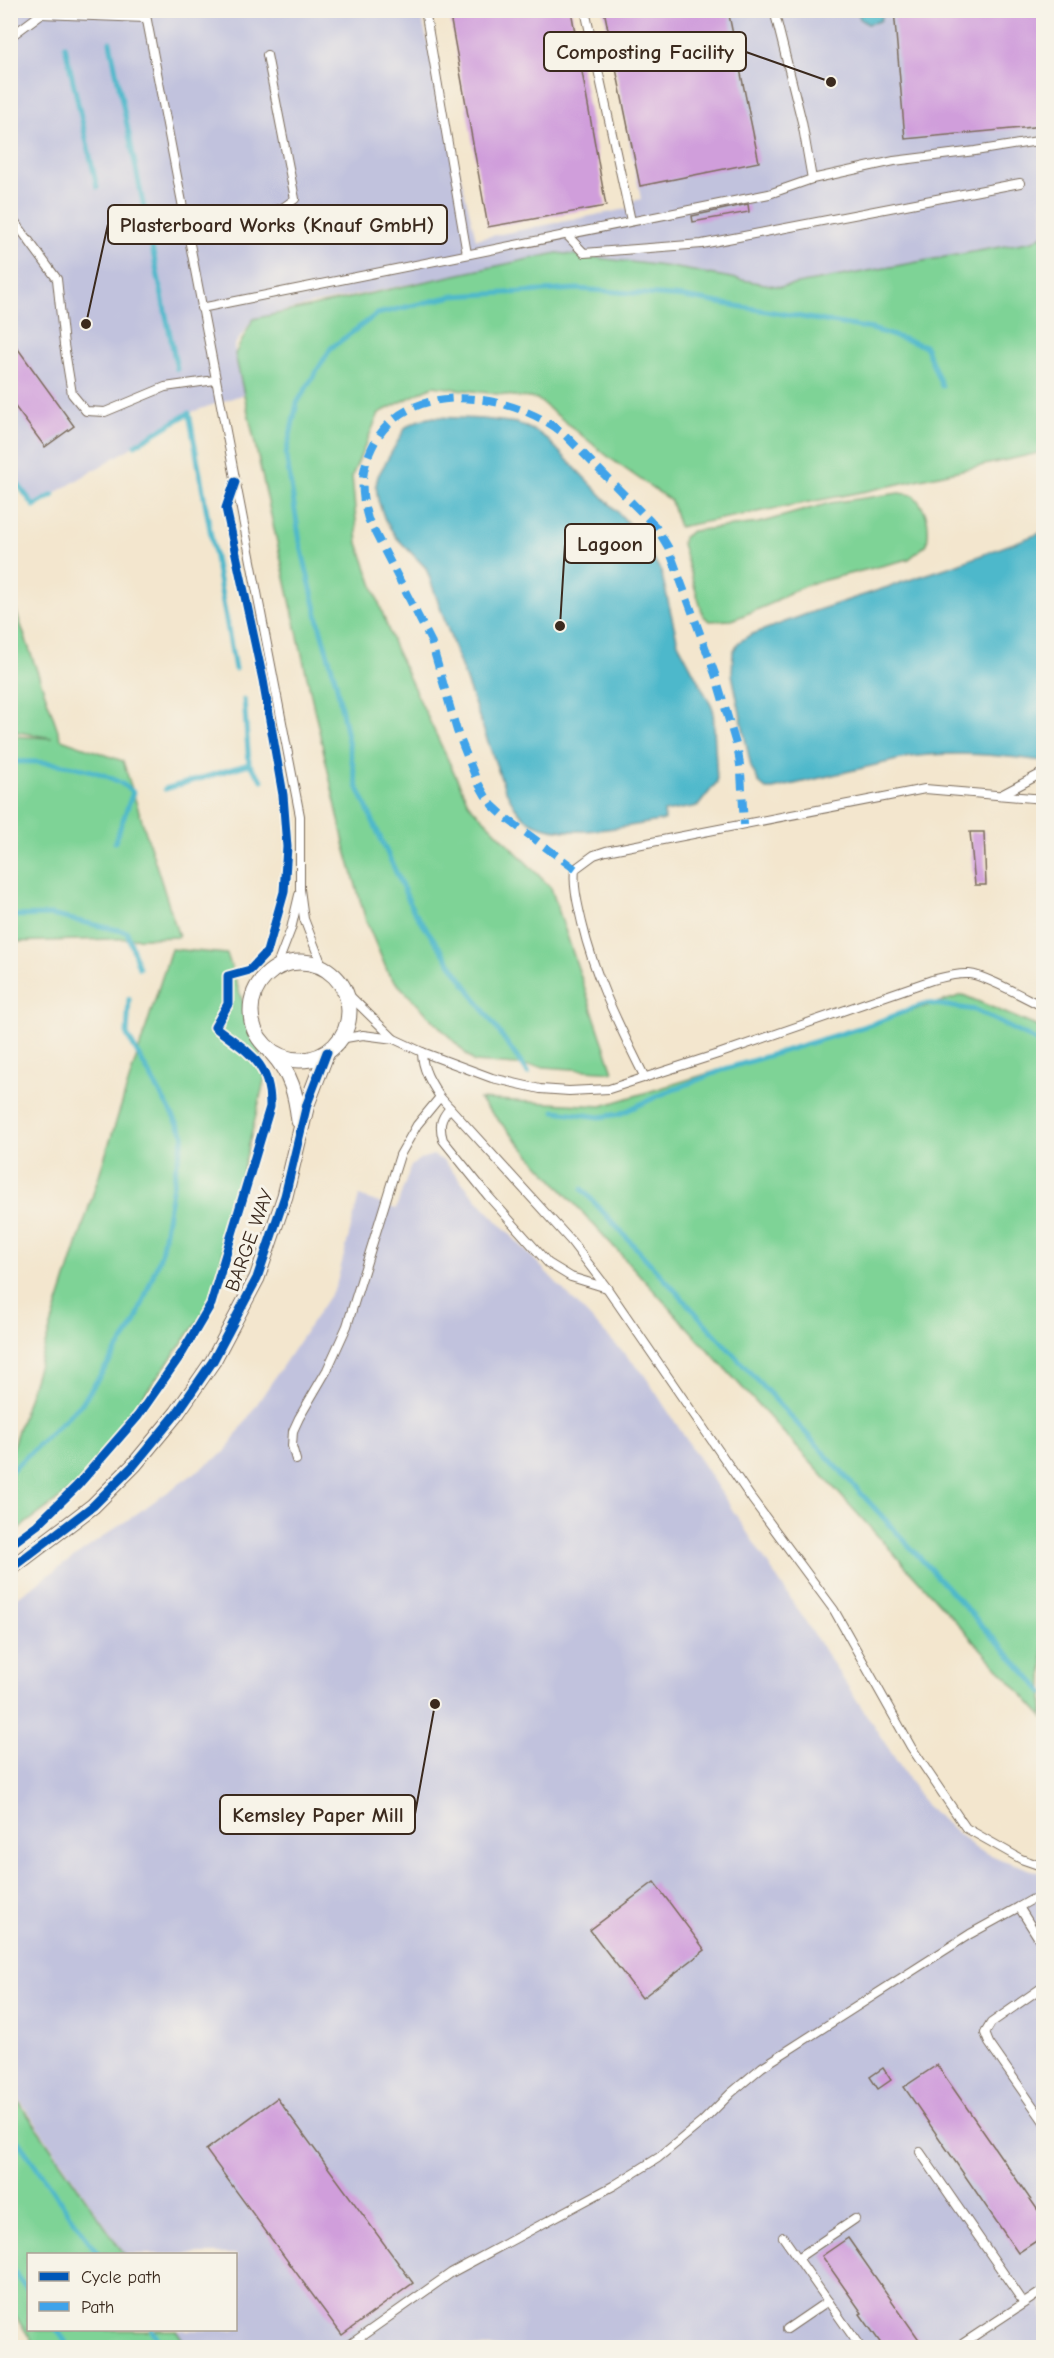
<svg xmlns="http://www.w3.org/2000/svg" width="1054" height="2358" font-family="'Comic Neue',sans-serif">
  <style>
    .industrial { fill: #c1c2dd }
    .green { fill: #7ed396; stroke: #5c7e5a; stroke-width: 1.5 }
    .water { fill: #4eb8cb; stroke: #447174; stroke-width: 1.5 }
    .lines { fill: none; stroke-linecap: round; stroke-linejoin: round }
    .stream { stroke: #4eb8cb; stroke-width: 5 }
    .building { fill: #d09edb }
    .lane-casing { stroke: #7b6c5c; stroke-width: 10 }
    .street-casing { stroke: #7b6c5c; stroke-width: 17 }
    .lane { stroke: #fff; stroke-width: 8 }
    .street { stroke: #fff; stroke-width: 15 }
    .quiet { stroke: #3fa3ea; stroke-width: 8; stroke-dasharray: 15 8; stroke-linecap: butt }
    .cycleway-casing { stroke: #f7f3e8; stroke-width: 13 }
    .cycleway { stroke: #0057b8; stroke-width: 9 }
    .labels { text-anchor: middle; stroke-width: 6; stroke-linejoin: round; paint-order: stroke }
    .street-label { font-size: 20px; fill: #3b2a1e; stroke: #f7f3e8 }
    .leader { fill: none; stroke: #3b2a1e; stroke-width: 2 }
    .callout-dot { fill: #3b2a1e; stroke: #f7f3e8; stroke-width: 2 }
    .callout { fill: #f7f3e8; stroke: #3b2a1e; stroke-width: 2 }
    .callout-label { font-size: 21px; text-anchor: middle; font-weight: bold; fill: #3b2a1e }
  </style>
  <rect width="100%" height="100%" fill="#f7f3e8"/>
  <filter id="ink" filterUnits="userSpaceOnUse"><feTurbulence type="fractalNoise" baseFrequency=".0167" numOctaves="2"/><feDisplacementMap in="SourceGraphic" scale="12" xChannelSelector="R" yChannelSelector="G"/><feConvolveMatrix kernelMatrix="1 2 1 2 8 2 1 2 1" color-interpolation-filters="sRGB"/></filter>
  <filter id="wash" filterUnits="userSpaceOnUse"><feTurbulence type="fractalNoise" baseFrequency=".008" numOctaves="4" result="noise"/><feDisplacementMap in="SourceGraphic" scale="24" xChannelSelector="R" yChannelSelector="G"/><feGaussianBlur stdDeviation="1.35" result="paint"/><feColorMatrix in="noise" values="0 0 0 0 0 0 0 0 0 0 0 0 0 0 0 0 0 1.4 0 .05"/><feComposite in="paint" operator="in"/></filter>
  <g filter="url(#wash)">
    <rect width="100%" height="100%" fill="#f3e6ce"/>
    <g class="industrial">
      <path d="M 10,11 L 420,11 L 476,239 L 631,208 L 630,202 L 641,199 L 604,11 L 1043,11 L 1043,235 L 1033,241 L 781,287 L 671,267 L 557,254 L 311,304 L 253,319 L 234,346 L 235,354 L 247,393 L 189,413 L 34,506 L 10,473 Z"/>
      <path d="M 433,1155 L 444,1161 L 481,1204 L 643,1373 L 926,1806 L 975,1848 L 1000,1859 L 1043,1874 L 1043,2347 L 188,2347 L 176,2330 L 236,2330 L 236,2254 L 125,2254 L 11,2087 L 10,1602 L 225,1452 L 336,1286 L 359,1196 L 396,1209 L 411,1166 L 420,1159 Z"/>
    </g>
    <g class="green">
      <path d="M 1043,235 L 1043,452 L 867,491 L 679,527 L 671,501 L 611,459 L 537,399 L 433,386 L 379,413 L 352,476 L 358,543 L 394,646 L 469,804 L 551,888 L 613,1072 L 474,1062 L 389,975 L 366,921 L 345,847 L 235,354 L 253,319 L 557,253 L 671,267 L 781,287 L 1033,241 Z"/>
      <path d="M 899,493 L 913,495 C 928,510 930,524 927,544 L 909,559 L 809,584 L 791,592 L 768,605 L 732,620 L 709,621 L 703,615 L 682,544 L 683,538 L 692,531 L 759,523 L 830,503 Z"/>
      <path d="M 11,597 L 61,739 L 123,761 L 179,937 L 11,942 L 11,736 L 52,738 L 11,731 Z"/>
      <path d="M 171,949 L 227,954 L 266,1073 L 211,1304 L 77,1486 L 11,1534 L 11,1452 Z"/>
      <path d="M 963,995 L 1043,1029 L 1043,1717 L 479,1099 L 602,1106 Z"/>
      <path d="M 10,2089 L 124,2254 L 28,2254 L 28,2330 L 176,2330 L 188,2347 L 36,2347 L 11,2310 Z"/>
    </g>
    <g class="water">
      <path d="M 857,11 L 884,11 L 880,21 L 868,24 L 861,20 Z"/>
      <path d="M 434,417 L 483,419 L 517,423 L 537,432 L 547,439 L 635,530 L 661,571 L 678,643 L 713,709 L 717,782 L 698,806 L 664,812 L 665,820 C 628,826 567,840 532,823 C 518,815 511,801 504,787 L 426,568 L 396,537 L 385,520 L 378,500 L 376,485 L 378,476 L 406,427 L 419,420 Z"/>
      <path d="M 1043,532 L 1043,761 C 999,755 955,751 910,757 L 773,789 L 766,789 L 760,784 L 751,767 L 732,674 L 733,652 L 738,643 L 750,635 L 815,611 L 955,565 Z"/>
    </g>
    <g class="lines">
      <g class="stream">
        <path d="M 110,42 L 177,369"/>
        <path d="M 65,46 L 97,187"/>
        <path d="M 135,445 L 189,413 L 235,669"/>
        <path d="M 10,473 L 34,506 L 53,495"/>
        <path d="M 10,762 C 47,760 105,767 133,792 L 115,842"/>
        <path d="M 249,764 L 262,780"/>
        <path d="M 165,789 L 249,764 L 244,699"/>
        <path d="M 10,916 L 51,915 L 127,932 L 139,968"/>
        <path d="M 528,1073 L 413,910 L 357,786 L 336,682 L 321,631 L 300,542 L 286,454 L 297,403 L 331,348 L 377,314 L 453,296 L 578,289 L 684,297 L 872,329 L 925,346 L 942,386"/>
        <path d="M 555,1111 L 600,1117 L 620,1114 L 658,1096 L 725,1069 L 872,1024 L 927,1003 L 975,1010 L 1044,1045"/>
        <path d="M 582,1189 L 1044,1693"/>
        <path d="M 10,1472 L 82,1403 L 135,1323 L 161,1254 L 176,1167 L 184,1135 L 127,1035 L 129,999"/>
        <path d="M 10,2130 L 98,2254"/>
        <path d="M 10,2266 L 28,2290"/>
        <path d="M 57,2330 L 70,2348"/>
        <path d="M 152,2330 L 164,2348"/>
      </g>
    </g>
    <g id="blocks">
      <g class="building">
        <path d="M 449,10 L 571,10 L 606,206 L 488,227 Z"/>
        <path d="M 604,10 L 728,10 L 759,162 L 640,186 Z"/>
        <path d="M 894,10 L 1044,10 L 1044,126 L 905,139 Z"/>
        <path d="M 748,204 L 749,212 L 693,222 L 692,216 Z"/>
        <path d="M 10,338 L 74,426 L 45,447 L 10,400 Z"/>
        <path d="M 970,832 L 984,832 L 986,885 L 975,885 Z"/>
        <path d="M 654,1882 L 705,1950 L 642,1998 L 590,1930 Z"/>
        <path d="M 937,2065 L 1044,2219 L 1044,2236 L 1018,2253 L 904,2087 Z"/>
        <path d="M 883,2068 L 891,2080 L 878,2089 L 870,2077 Z"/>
        <path d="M 277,2098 L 413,2283 L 342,2335 L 206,2150 Z"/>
        <path d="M 848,2238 L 925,2348 L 884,2348 L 860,2314 L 862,2313 L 822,2256 Z"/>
      </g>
    </g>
  </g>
  <g filter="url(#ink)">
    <use href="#blocks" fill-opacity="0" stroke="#7b6c5c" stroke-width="1.5"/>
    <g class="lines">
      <g class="lane-casing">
        <g id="lane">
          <path d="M 40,10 L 41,14 L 146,18"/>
          <path d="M 145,10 L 300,816 L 300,889 L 304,919 L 323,968"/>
          <path d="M 425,10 L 467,254"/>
          <path d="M 585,10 L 631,221"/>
          <path d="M 10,37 L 41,14"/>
          <path d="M 812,179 L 894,161 L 975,151 L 1044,140"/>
          <path d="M 10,215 L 57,279 L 64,345 L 72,394 L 86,411 L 105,412 L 165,387 L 215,380"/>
          <path d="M 186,228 L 281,209 L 295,199 L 267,55"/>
          <path d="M 566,234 L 584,253 L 702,244 L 1020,183"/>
          <path d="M 201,308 L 769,194 L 812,179 L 802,122 L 774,10"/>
          <path d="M 1001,795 L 1044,772"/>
          <path d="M 276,968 L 291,929 L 299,895"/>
          <path d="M 345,991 L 393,1038"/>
          <path d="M 340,1039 L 363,1035 L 394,1039 L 422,1052 L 492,1078 L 540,1089 L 569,1091 L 609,1089 L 721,1053 L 932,980 C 944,977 956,973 969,974 C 985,975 1027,999 1044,1007"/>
          <path d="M 422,1052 C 422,1069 431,1083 440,1097 L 571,1241 L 607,1288 L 752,1499 L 834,1610 L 911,1747 L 966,1828 L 1021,1859 L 1044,1867"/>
          <path d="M 645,1078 C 620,1027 595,979 582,923 C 578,905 573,887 575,869 L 594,855 L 606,851 L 925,789 L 1044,799"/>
          <path d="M 450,1108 C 440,1119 439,1126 443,1140 L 489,1197 L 548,1263 L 571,1277 L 607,1288"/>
          <path d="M 296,1460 L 292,1446 L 293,1431 L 299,1418 L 327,1370 L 347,1326 L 400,1155 L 417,1125 L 440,1097"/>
          <path d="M 1044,1903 L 1033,1899 L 1019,1907 L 1044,1947"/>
          <path d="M 1044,1986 L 991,2023 L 985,2033 L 989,2043 L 1044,2122"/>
          <path d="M 920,2152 L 1024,2303"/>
          <path d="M 783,2237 L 861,2348"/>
          <path d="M 798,2258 L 855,2219"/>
          <path d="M 787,2329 L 828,2301"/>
          <path d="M 345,2348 L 451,2273 L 613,2186 L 658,2158 L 702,2122 L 731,2093 L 762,2067 L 970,1934 L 1019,1907"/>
          <path d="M 956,2348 L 1044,2290"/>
        </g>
      </g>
      <g class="street-casing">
        <g id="street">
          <circle cx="300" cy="1011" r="49"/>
          <path d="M 272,1053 C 291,1074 296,1094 299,1121"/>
          <path d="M 10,1569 L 93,1506 L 134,1465 L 177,1413 L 213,1361 L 257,1278 L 285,1196 L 307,1104 L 327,1052"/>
        </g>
      </g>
      <use href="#lane" class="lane"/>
      <use href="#street" class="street"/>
      <path class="quiet" d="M 575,869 L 506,818 L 492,805 L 485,795 L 477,781 L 457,731 L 431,641 L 368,519 C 361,495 360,475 370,452 C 401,376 510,391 563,433 L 656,527 L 668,547 L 715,674 L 738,751 L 741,772 L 744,825"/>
      <g class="cycleway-casing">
        <g id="cycleway">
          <path d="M 10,1545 L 37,1525 L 77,1486 L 138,1416 L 182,1353 L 211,1304 L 270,1107 C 271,1061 247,1052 215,1027 L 228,1004 L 228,976 L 250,970 L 267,952 L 284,892 L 287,847 L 283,795 L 263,680 L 226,508 L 235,482"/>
          <path d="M 10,1569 L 93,1506 L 134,1465 L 177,1413 L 213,1361 L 257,1278 L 285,1196 L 307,1104 L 327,1052"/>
        </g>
      </g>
      <use href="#cycleway" class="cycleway"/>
    </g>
  </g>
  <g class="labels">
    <g class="street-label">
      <text transform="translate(249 1240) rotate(-70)" y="7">BARGE WAY</text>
    </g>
  </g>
  <path class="leader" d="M831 82L746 52M86 324L108 224M560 626L565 544M435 1704L415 1814"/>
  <g class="callout-dot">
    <circle cx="831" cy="82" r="6"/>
    <circle cx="86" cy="324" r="6"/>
    <circle cx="560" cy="626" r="6"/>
    <circle cx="435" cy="1704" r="6"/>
  </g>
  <g class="callout">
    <rect x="544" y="32" width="202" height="39" rx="6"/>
    <rect x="108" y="205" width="339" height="39" rx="6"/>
    <rect x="565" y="524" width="90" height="39" rx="6"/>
    <rect x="220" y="1795" width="195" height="39" rx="6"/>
  </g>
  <g class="callout-label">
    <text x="645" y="59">Composting Facility</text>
    <text x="277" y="232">Plasterboard Works (Knauf GmbH)</text>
    <text x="610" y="551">Lagoon</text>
    <text x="318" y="1822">Kemsley Paper Mill</text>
  </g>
  <rect width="1054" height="2358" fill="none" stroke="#f7f3e8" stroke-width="36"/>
  <rect x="27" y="2253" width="210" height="78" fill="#f7f3e8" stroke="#aca397" stroke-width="1.5"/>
  <rect x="39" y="2272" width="30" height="9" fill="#0057b8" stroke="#aca397" stroke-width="1.5"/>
  <text x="81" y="2283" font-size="18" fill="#3b2a1e">Cycle path</text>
  <rect x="39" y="2302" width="30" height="9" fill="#3fa3ea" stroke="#aca397" stroke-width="1.5"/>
  <text x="81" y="2313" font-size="18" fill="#3b2a1e">Path</text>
</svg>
